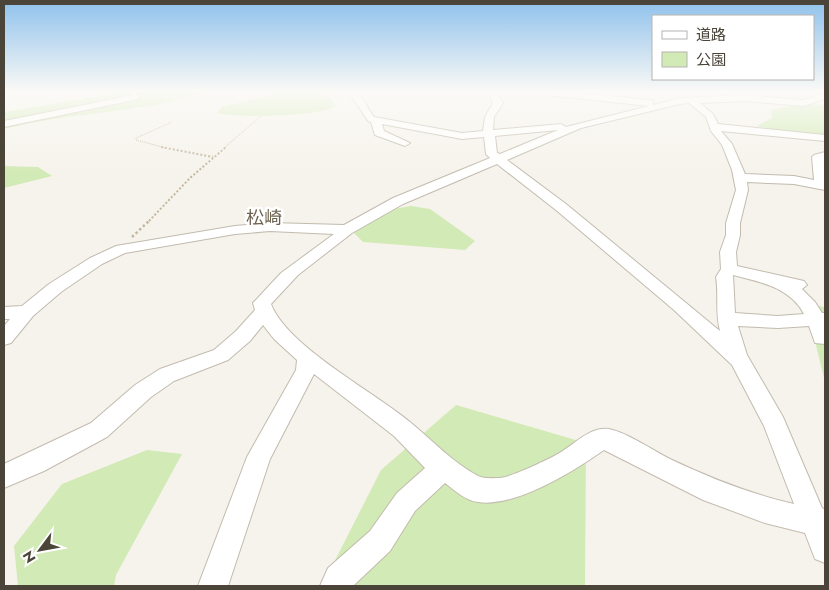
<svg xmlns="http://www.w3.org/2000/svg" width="829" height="590" font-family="Jost,'Noto Sans JP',sans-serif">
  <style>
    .green { fill: #d2eab5 }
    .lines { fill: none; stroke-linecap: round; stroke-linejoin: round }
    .minor-casing { stroke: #c2bbae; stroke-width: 2 }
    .path-far2 { stroke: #c4b79f; stroke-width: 1; stroke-dasharray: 1 1; stroke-linecap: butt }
    .path-far1 { stroke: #c4b79f; stroke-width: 2; stroke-dasharray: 2 2; stroke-linecap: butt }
    .path { stroke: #c4b79f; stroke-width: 2.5; stroke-dasharray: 2.5 2.5; stroke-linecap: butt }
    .minor { fill: #fff; fill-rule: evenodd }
    .labels { text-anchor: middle; stroke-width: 5; stroke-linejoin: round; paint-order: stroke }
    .quarter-label { font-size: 18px; fill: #6e6250; stroke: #fff }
  </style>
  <rect width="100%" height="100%" fill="#f6f3ec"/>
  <g class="green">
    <path d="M 130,91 L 201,91 C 182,102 155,105 134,108 C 91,115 46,118 4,129 L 4,112 Z"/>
    <path d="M 279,93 C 296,93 327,88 336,106 C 320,117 237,118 217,113 L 222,107 Z"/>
    <path d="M 801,104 L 825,105 L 825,141 L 757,126 L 772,118 L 771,110 Z"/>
    <path d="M 4,166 L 38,167 L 52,176 L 4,188 Z"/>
    <path d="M 411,206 L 430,209 L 475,241 L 465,250 L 363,242 L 350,229 L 370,213 Z"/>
    <path d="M 806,304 L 825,307 L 825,382 Z"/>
    <path d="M 456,405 L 586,443 L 585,586 L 322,586 L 381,470 Z"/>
    <path d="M 147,450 L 182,454 L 116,575 L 114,586 L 18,586 L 14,546 L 62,484 Z"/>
  </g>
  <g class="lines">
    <g class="minor-casing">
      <g id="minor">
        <path d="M 344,91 C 364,91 363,103 374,117 L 462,133 L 483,131 L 485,117 L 493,103 L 488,91 L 496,91 L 503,103 L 494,117 L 493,130 L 561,124 L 566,127 L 649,106 L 538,94 L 534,91 L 561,91 L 650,100 L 653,101 L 653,105 L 680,98 L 746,95 L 803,100 L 825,93 L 825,99 L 804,106 L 746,101 L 700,103 L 713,114 L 718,124 L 825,135 L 825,141 L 721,131 L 732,144 L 745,174 L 794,176 L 814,180 L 812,157 L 814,155 L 825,152 L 825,190 L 794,184 L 747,182 L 748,190 L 740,223 L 740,235 L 736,252 L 737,266 L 804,281 L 807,285 L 802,289 L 815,302 L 822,313 L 825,313 L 825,344 L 815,343 L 809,326 L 778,328 L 738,326 L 747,355 L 783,417 L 822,508 L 825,510 L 825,563 L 815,559 L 805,533 L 765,523 L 703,500 L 604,450 C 574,471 515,508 478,502 C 466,501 454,490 445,483 L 415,511 L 390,551 L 353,586 L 320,586 L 328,568 L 370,531 L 397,493 L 425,468 L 394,436 L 314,374 L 270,459 L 228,586 L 198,586 L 247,457 L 296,370 L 297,360 L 274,339 L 263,325 L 250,341 L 228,360 L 174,381 L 151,397 L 107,437 L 44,471 L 4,488 L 4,464 L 91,423 L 135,385 L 160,369 L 214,350 L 236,331 L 255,310 L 253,303 L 281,273 L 334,234 L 270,231 L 235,234 L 125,253 L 102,264 L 61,292 L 33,316 L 11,343 L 4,345 L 4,326 L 10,319 L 4,319 L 4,307 L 22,306 L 49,284 L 90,258 L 116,246 L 235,226 L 270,223 L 344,225 L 393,198 L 490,158 L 486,154 L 484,137 L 462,139 L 382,124 L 384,131 L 410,143 L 405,146 L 375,135 L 371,122 L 368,121 L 355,101 ZM 689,103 L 706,117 L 711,131 L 722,145 L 732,170 L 736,190 L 726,223 L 726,235 L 720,252 L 721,269 L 716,277 C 719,295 715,313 720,331 L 566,204 L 507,160 L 581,128 L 680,104 ZM 558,130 L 500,154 L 497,153 L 495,136 ZM 497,164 L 556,210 L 674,310 L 732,365 L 764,426 L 794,504 C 750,494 710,478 670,459 C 652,450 628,433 609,429 C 589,426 572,447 556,455 C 545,461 511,477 500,478 C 494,478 483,479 478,476 C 452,462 433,441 410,422 C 374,392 287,346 271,304 L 298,275 L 352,233 L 403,204 ZM 733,275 C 760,282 790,287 804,314 L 778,316 L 735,313 Z"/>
        <path d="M 133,92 L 139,95 L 139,99 L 4,127 L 4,121 L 129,96 Z"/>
      </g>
    </g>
    <g class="path-far2">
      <path d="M 652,91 L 662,96"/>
      <path d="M 144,93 L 157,91"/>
      <path d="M 166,148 L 136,140 L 136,138 L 172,122"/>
      <path d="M 224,148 L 261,116"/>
    </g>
    <g class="path-far1">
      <path d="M 161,147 L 213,157"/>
      <path d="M 149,221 L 190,178 L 226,147"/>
    </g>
    <path class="path" d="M 132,237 L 150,220"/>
    <use href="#minor" class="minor"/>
  </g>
  <linearGradient id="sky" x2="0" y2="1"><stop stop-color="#8fc1ec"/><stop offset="0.53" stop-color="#fbfaf6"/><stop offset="1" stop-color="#fbfaf6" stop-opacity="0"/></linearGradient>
  <rect width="829" height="173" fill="url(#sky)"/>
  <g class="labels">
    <g class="quarter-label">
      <text x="264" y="224">松崎</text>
    </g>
  </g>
  <rect width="829" height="590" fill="none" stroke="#4b4439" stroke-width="10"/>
  <rect x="652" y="15" width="162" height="65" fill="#ffffff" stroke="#b7b4b0"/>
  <rect x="662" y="31" width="25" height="8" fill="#ffffff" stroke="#b7b4b0"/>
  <text x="696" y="40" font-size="15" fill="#4b4439">道路</text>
  <rect x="662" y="52" width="25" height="15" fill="#d2eab5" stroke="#b7b4b0"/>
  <text x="696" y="65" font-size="15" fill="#4b4439">公園</text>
  <g transform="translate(40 550) rotate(238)" stroke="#ffffff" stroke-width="4" paint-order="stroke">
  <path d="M0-4L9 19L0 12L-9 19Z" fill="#4b4439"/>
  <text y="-8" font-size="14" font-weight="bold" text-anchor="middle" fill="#4b4439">N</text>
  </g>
</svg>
